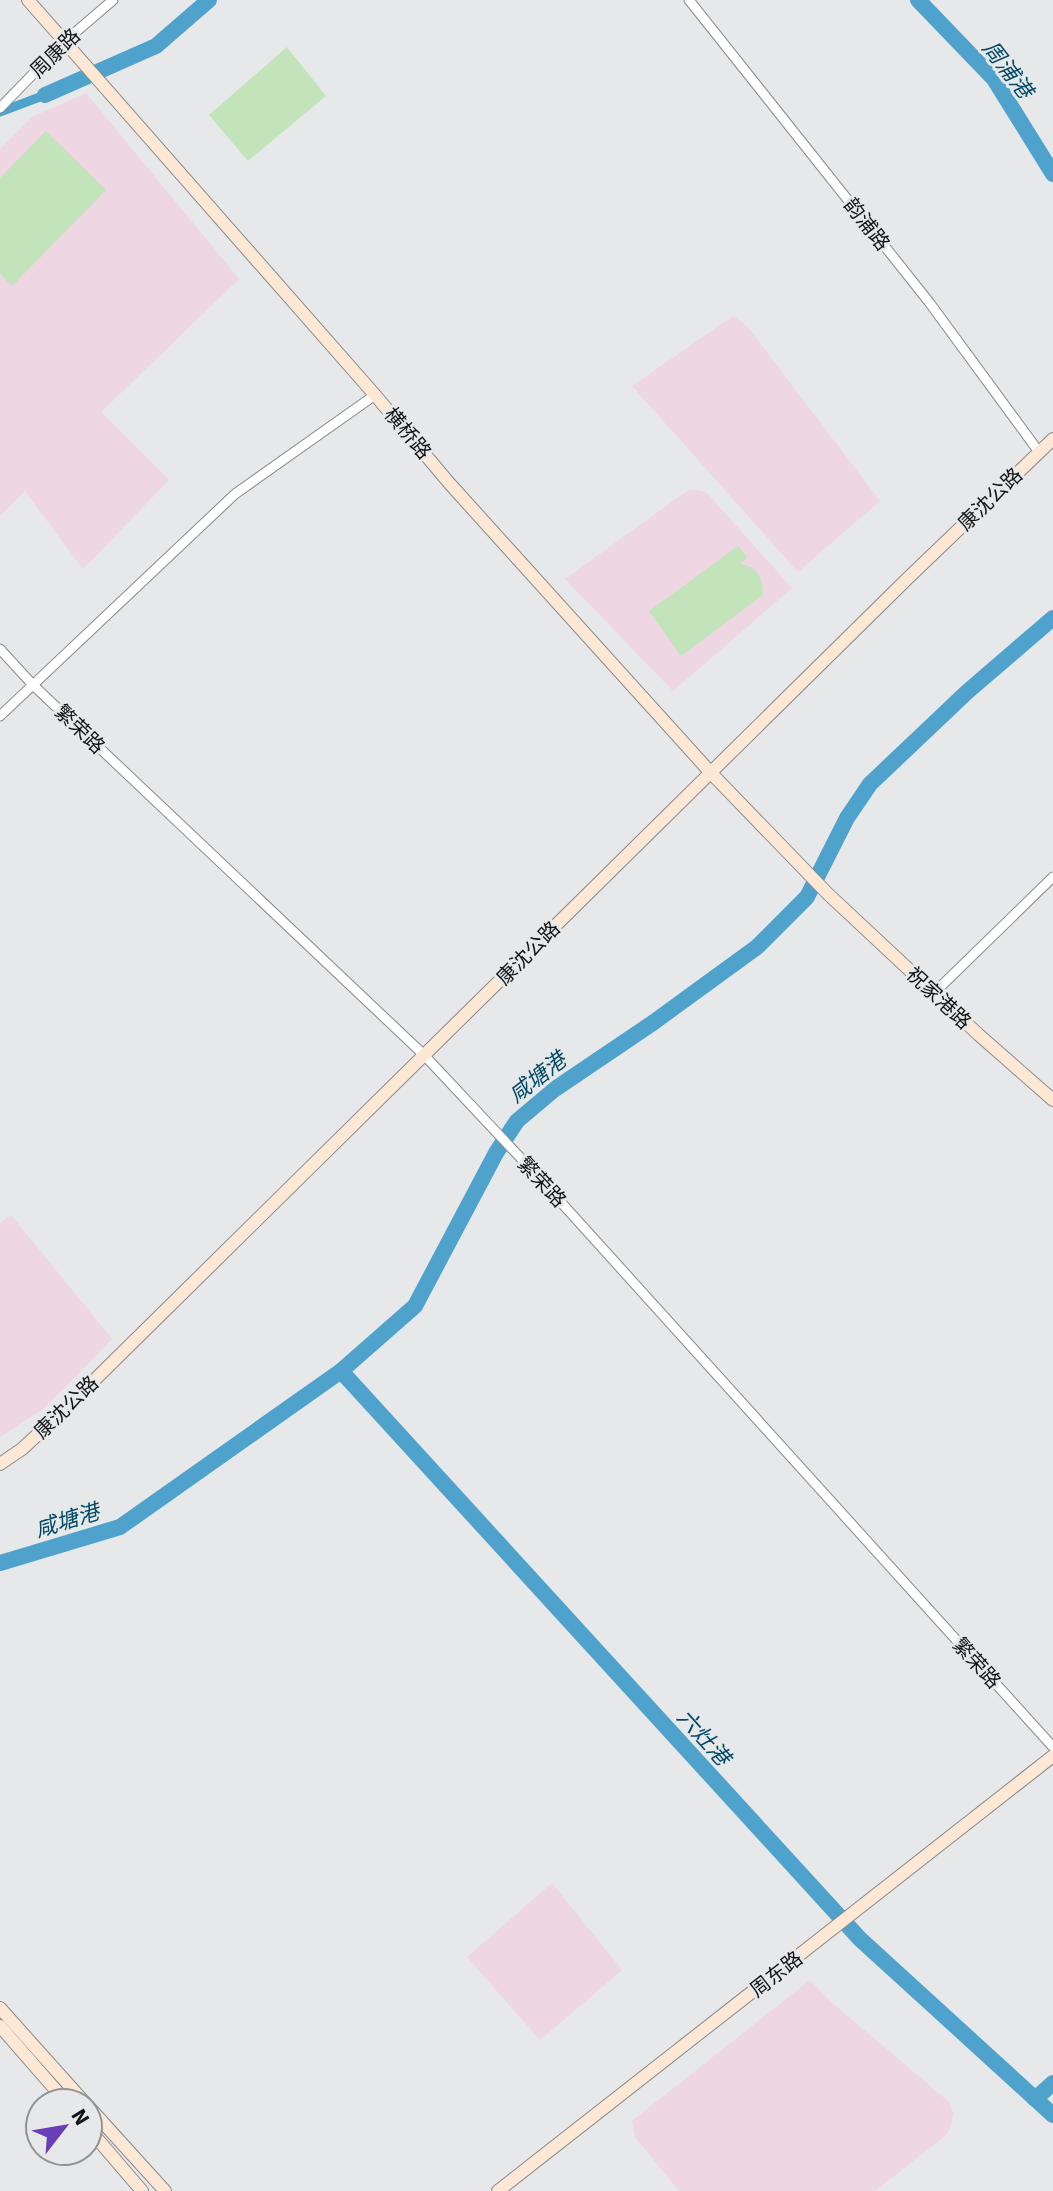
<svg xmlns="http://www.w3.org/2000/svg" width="1053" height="2191" font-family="'Source Sans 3','Noto Sans SC',sans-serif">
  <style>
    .education { fill: #eed6e2 }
    .park { fill: #c3e3bb }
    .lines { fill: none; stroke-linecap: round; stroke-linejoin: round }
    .canal { stroke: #4ea2cc; stroke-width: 9 }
    .river { stroke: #4ea2cc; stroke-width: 16 }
    .street-casing { stroke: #87898a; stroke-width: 11 }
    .secondary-casing { stroke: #87898a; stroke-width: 14 }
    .street { stroke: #fff; stroke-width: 9 }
    .secondary { stroke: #fde8d5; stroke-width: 12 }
    .labels { text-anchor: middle; stroke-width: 6; stroke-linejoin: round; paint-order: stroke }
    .street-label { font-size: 20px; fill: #121314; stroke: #e6e8ea }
    .water-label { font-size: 22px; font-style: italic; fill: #024a68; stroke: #e6e8ea }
  </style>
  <rect width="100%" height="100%" fill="#e6e8ea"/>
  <g class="education">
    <path d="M 86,93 L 239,279 L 101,412 L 169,480 L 83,569 L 25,491 L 0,516 L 0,149 L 32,117 Z"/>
    <path d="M 733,316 L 747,326 L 880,501 L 798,572 L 632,386 Z"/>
    <path d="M 690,489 L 706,492 L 792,588 L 673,691 L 565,579 Z"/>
    <path d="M 11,1215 L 112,1339 L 43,1409 L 0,1437 L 0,1223 Z"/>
    <path d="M 552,1883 L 622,1970 L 540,2040 L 467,1957 Z"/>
    <path d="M 810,1980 L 829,2000 L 950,2103 L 953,2113 L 950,2129 L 945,2136 L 875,2191 L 679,2191 L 635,2137 L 632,2121 Z"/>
  </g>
  <g class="park">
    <path d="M 287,47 L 326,96 L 248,161 L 209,115 Z"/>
    <path d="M 46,131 L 106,190 L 12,286 L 0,274 L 0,178 Z"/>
    <path d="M 738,546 L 747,557 L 741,564 C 758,567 763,578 763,595 L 681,656 L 649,611 Z"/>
  </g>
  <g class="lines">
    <path class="canal" d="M 0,112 L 45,95"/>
    <g class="river">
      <path d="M 918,0 L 994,79 L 1053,174"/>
      <path d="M 45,95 L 156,46 L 209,0"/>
      <path d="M 341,1371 L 860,1939 L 1053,2115"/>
      <path d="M 0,1563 L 120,1527 L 341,1371 L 415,1306 L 496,1153 L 517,1121 L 555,1089 L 654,1022 L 757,947 L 807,897 L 847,818 L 870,784 L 967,692 L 1053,618"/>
      <path d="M 1035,2099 L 1053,2083"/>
    </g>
    <g class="street-casing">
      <g id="street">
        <path d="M 689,0 L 929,302 L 1039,452"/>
        <path d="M 0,108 L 64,42 L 113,0"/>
        <path d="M 0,649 L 33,685 L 424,1055 L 530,1168 L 1053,1747"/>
        <path d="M 0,716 L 235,494 L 375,395"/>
        <path d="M 934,993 L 1053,877"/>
      </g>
    </g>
    <g class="secondary-casing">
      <g id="secondary">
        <path d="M 28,0 L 375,395 L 450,484 L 711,773 L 828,894 L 979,1035 L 1053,1100"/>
        <path d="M 0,1464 L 22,1449 L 60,1414 L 908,578 L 1053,439"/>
        <path d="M 0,2008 L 85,2103"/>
        <path d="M 0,2026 L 67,2103"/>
        <path d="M 88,2106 L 165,2191"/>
        <path d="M 88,2128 L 142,2191"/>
        <path d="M 498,2191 L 1053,1756"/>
      </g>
    </g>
    <use href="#street" class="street"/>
    <use href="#secondary" class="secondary"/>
  </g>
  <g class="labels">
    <g class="street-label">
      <text transform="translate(55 53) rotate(-44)" y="7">周康路</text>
      <text transform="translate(867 224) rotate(52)" y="7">韵浦路</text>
      <text transform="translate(408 433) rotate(50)" y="7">横桥路</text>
      <text transform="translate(990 499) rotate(-44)" y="7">康沈公路</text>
      <text transform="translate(80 729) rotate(44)" y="7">繁荣路</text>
      <text transform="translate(528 953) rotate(-45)" y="7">康沈公路</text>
      <text transform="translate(939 998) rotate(43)" y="7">祝家港路</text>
      <text transform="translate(542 1182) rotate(47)" y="7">繁荣路</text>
      <text transform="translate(66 1407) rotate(-44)" y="7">康沈公路</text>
      <text transform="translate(977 1663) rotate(48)" y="7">繁荣路</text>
      <text transform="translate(776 1974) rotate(-38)" y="7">周东路</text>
    </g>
    <g class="water-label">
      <text transform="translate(1008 69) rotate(52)" y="8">周浦港</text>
      <text transform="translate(537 1077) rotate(-38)" y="8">咸塘港</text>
      <text transform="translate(67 1520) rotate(-17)" y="8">咸塘港</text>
      <text transform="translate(704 1737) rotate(48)" y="8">六灶港</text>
    </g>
  </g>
  <g transform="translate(64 2127) rotate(59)"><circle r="38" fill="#e6e8ea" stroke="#919394" stroke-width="2"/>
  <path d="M0-6L14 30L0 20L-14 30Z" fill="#6a3eb6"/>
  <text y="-12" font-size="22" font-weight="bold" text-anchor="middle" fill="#121314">N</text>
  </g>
</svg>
